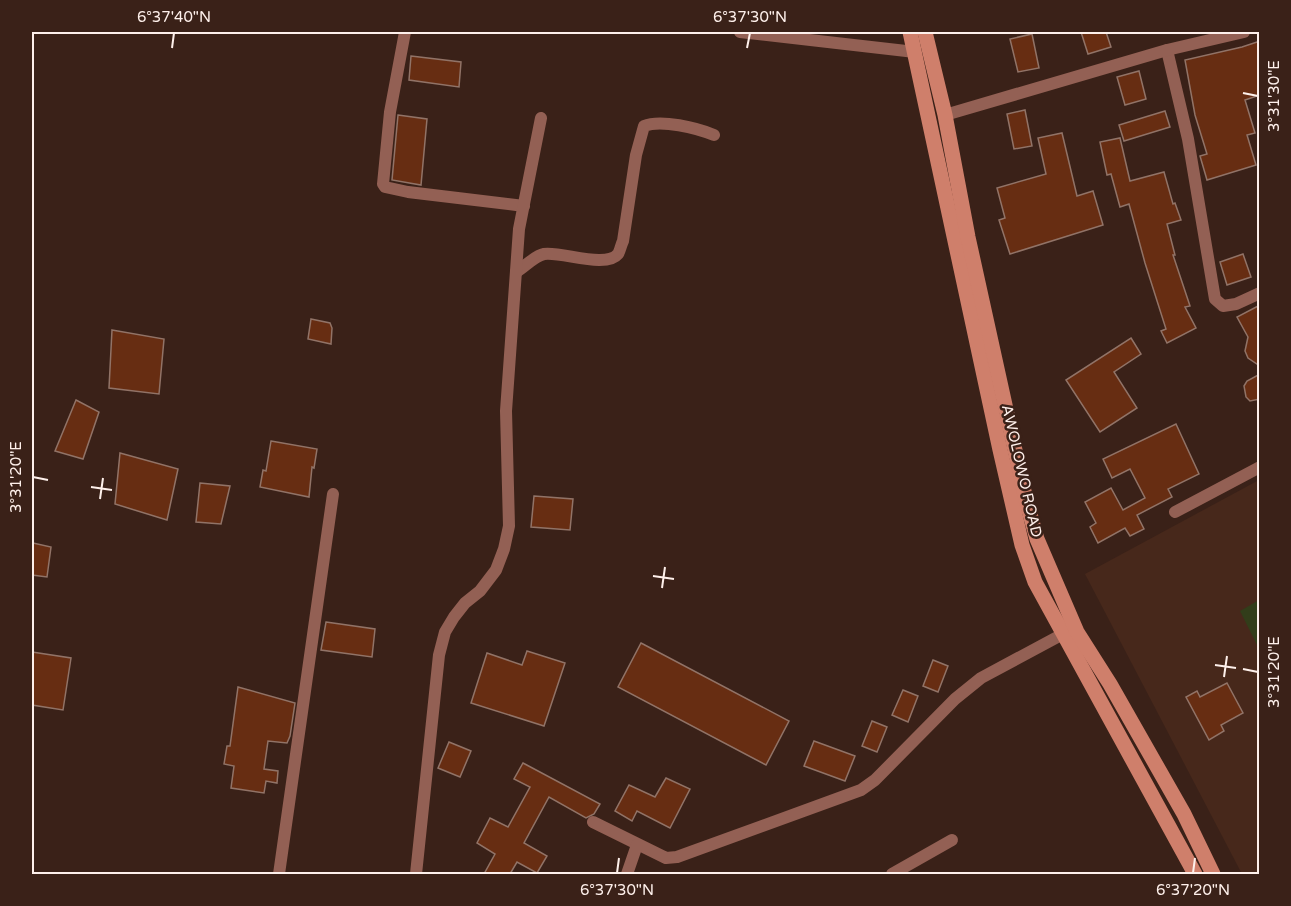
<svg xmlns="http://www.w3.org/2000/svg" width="1291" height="906" font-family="'Varela Round',sans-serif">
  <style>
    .built { fill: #47281b }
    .green { fill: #323d1a }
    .building { fill: #672d12; stroke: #917367; stroke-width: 1.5 }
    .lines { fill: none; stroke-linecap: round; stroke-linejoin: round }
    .minor { stroke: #936054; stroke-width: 12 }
    .secondary { stroke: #cf7f6b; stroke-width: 15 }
    .ticks { fill: none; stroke: #fef0eb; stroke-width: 2 }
    .labels { text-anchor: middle; stroke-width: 5; stroke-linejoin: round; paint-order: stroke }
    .street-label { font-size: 15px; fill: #fef0eb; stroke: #3a2118 }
    .neatline { fill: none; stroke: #fef0eb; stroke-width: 2 }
    .ticks-label { font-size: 15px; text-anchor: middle; fill: #fef0eb }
  </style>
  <rect width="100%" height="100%" fill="#3a2118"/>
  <path class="built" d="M 1259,480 L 1259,874 L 1242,874 L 1085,574 Z"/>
  <path class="green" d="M 1259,600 L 1259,649 L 1240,611 Z"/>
  <g class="building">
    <path d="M 1081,32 L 1106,32 L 1111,47 L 1088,54 Z"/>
    <path d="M 1032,34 L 1039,68 L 1018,72 L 1010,39 Z"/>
    <path d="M 1260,41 L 1260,95 L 1245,100 L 1255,133 L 1247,135 L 1256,165 L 1207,180 L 1200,156 L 1207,154 L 1195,115 L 1185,60 L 1242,47 Z"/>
    <path d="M 411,56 L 461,62 L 459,87 L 409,80 Z"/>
    <path d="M 1139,71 L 1146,99 L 1125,105 L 1117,77 Z"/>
    <path d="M 1025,110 L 1032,146 L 1014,149 L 1007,114 Z"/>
    <path d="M 1165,111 L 1170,127 L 1124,141 L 1119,125 Z"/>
    <path d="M 398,115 L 427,119 L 421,185 L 392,180 Z"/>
    <path d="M 1062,133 L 1077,196 L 1093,191 L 1103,225 L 1010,254 L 999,220 L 1005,218 L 997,188 L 1046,174 L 1038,138 Z"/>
    <path d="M 1120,138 L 1130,181 L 1164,172 L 1173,204 L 1175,203 L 1181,220 L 1167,224 L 1175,255 L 1173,255 L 1190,306 L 1185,307 L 1196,328 L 1167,343 L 1161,331 L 1166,329 L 1145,263 L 1129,204 L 1120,207 L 1111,174 L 1107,175 L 1100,142 Z"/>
    <path d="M 1243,254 L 1251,277 L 1227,285 L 1220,262 Z"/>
    <path d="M 1260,305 L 1260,366 L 1248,358 L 1245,351 L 1248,337 L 1237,317 Z"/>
    <path d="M 311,319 L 330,323 L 332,328 L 331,344 L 308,339 Z"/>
    <path d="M 112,330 L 164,339 L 159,394 L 109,388 Z"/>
    <path d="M 1131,338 L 1141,354 L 1114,372 L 1137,408 L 1100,432 L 1066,380 Z"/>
    <path d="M 1260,374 L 1260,399 L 1250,401 L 1246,397 L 1244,386 L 1247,381 Z"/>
    <path d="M 76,400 L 99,412 L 83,459 L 55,451 Z"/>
    <path d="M 1176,424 L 1199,474 L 1168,489 L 1172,497 L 1137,515 L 1144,529 L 1130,536 L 1125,528 L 1098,543 L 1090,527 L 1096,523 L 1085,502 L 1111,488 L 1123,510 L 1145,498 L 1130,469 L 1112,478 L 1103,459 Z"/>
    <path d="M 271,441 L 317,449 L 314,468 L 312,467 L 309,497 L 260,487 L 263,470 L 266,471 Z"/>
    <path d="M 120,453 L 178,469 L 167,520 L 115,504 Z"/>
    <path d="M 200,483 L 230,486 L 221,524 L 196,522 Z"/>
    <path d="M 534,496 L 573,499 L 570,530 L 531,527 Z"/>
    <path d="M 33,543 L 51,547 L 47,577 L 32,575 Z"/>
    <path d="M 326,622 L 375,629 L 372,657 L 321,650 Z"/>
    <path d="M 641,643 L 789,721 L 766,765 L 618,687 Z"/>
    <path d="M 527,651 L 565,663 L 544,726 L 471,703 L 487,653 L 522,665 Z"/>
    <path d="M 32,652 L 71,658 L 63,710 L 32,705 Z"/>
    <path d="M 933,660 L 948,666 L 938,692 L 923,686 Z"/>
    <path d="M 1227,683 L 1243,713 L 1221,725 L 1224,731 L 1209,740 L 1186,697 L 1197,691 L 1200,697 Z"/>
    <path d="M 238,687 L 295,703 L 290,736 L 287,743 L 268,741 L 264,769 L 278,771 L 277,783 L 266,781 L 264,793 L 231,788 L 234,766 L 224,764 L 227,746 L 230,746 Z"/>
    <path d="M 903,690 L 918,696 L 908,722 L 892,715 Z"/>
    <path d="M 872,721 L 887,727 L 877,752 L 862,746 Z"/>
    <path d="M 814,741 L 855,756 L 845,781 L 804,766 Z"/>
    <path d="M 449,742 L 471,751 L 460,777 L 438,768 Z"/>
    <path d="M 523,763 L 600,804 L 594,814 L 586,818 L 549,797 L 524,843 L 547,856 L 537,873 L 517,862 L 510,874 L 484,874 L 495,854 L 477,843 L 490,818 L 508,827 L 530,787 L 514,779 Z"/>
    <path d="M 666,778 L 690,789 L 670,828 L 637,811 L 632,821 L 615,811 L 629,785 L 655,797 Z"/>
  </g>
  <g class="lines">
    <g class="minor">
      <path d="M 405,32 L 390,112 L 383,184 L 385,187 L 408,192 L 524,206"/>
      <path d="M 740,32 L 915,52"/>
      <path d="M 1167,50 L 1188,139 L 1215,299 L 1223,306 L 1236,304 L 1260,293"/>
      <path d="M 945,115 L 1167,50 L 1244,32"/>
      <path d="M 516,272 C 525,267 534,256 544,254 C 561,251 606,269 618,254 C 620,251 621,245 623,241 L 636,155 L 644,126 C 661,119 697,128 714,135"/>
      <path d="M 1175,512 L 1260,467"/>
      <path d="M 593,822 L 666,858 L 677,857 L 861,790 L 875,780 L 955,699 L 981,678 L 1063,634"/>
      <path d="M 279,874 L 333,494"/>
      <path d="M 416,874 L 439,655 L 445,632 L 454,617 L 465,603 L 480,591 L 496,570 L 504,549 L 509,526 L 506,411 L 519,229 L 541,118"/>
      <path d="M 627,874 L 637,845"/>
      <path d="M 892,874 L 952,840"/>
    </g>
    <g class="secondary">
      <path d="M 910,32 L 1000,450 L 1022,545 L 1035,582 L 1195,874"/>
      <path d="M 925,32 L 945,115 L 968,237 L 1026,500 L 1037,539 L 1077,632 L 1110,684 L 1184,814 L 1213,874"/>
    </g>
  </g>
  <path class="ticks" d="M 172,48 L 174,33M 747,48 L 750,33M 1243,93 L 1258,96M 33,477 L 48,480M 91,487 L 112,490M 100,499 L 103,478M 653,576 L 674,579M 662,588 L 665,567M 1215,665 L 1236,668M 1243,669 L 1258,672M 1224,677 L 1227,656M 617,873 L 619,858M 1193,873 L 1195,858"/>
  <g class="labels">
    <g class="street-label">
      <text transform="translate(1022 471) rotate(77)" y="5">AWOLOWO ROAD</text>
    </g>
  </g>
  <rect width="1291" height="906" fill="none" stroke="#3a2118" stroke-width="66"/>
  <rect x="33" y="33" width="1225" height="840" class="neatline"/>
  <g class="ticks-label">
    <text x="174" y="22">6°37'40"N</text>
    <text x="750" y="22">6°37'30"N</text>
    <text transform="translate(1274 96) rotate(-90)" y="5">3°31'30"E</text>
    <text transform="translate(16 477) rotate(-90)" y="5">3°31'20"E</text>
    <text transform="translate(1274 672) rotate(-90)" y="5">3°31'20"E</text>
    <text x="617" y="895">6°37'30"N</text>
    <text x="1193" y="895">6°37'20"N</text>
  </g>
</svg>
